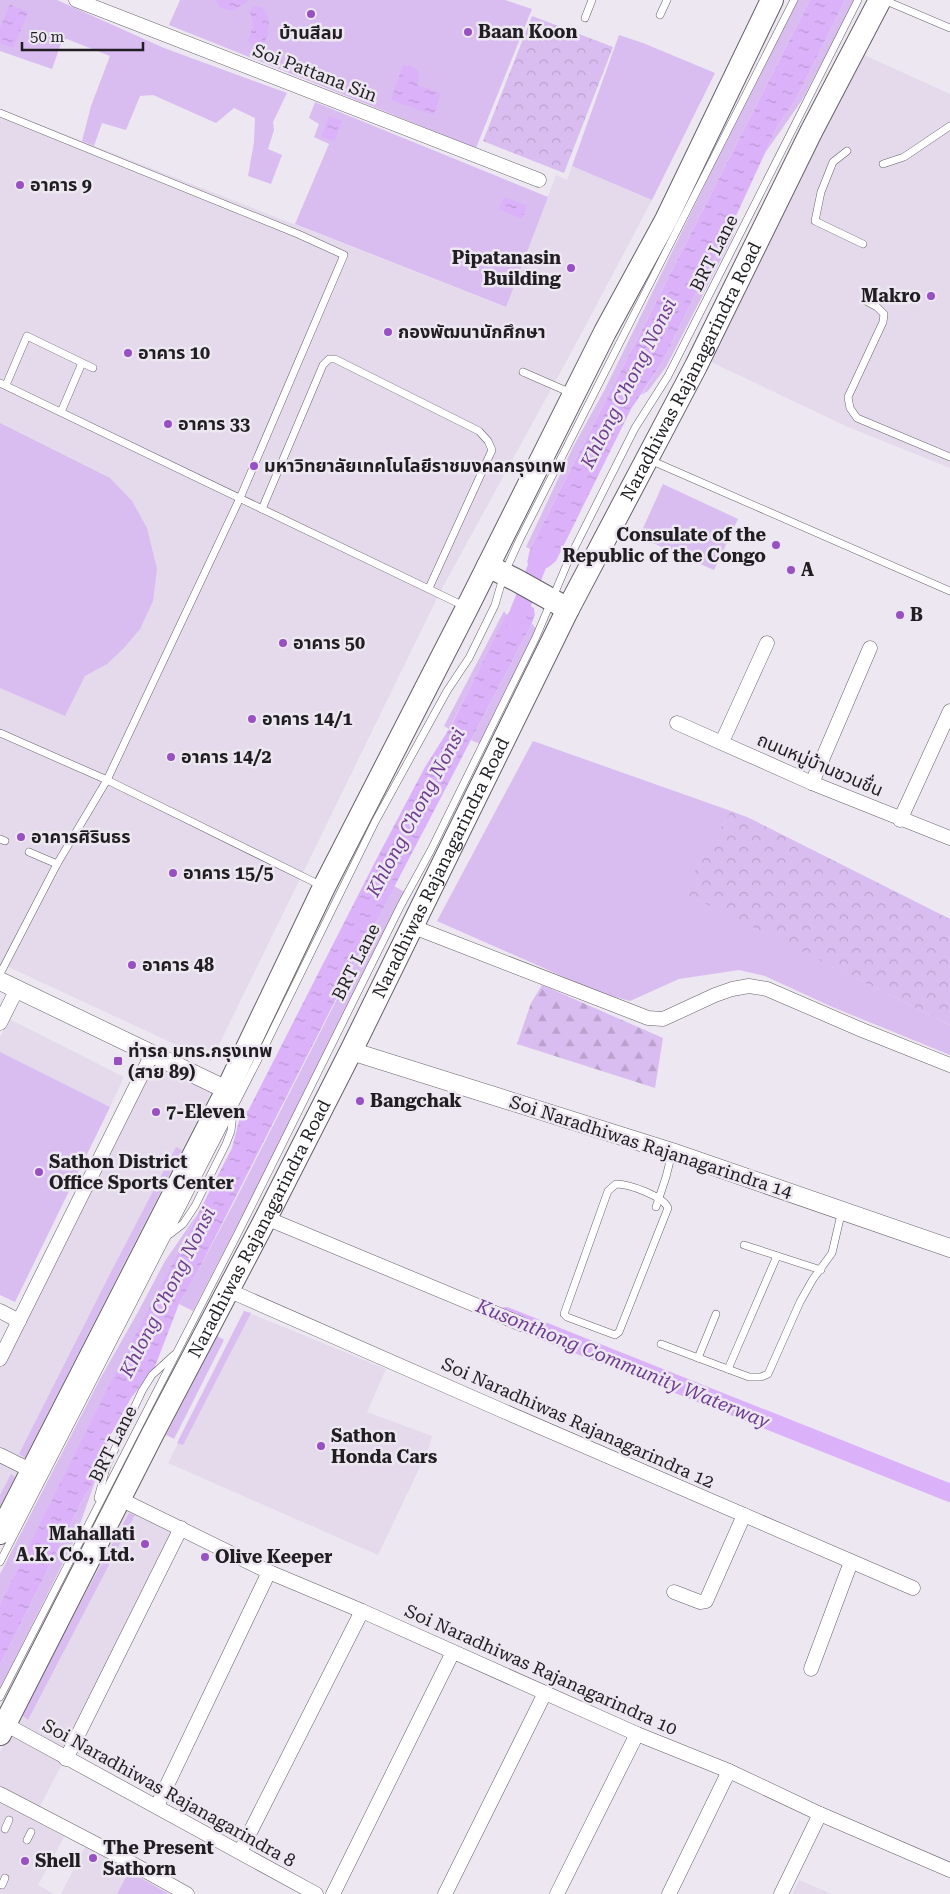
<svg xmlns="http://www.w3.org/2000/svg" width="950" height="1894" font-family="'Roboto Serif','Noto Sans Thai',serif">
  <style>
    .built { fill: #e4daeb }
    .green { fill: #dabdf0 }
    .forest { fill: url(#forest-firs) }
    .park { fill: url(#park-crowns) }
    .water { fill: url(#water-ripples) }
    .pier { fill: #ece7f0 }
    .lines { fill: none; stroke-linecap: round; stroke-linejoin: round }
    .canal { stroke: #dbb1f9; stroke-width: 18 }
    .service-casing { stroke: #666169; stroke-width: 8 }
    .minor-casing { stroke: #666169; stroke-width: 15 }
    .tertiary-casing { stroke: #666169; stroke-width: 19 }
    .primary-casing { stroke: #666169; stroke-width: 24 }
    .service { stroke: #fff; stroke-width: 7 }
    .minor { stroke: #fff; stroke-width: 14 }
    .tertiary { stroke: #fff; stroke-width: 18 }
    .primary { stroke: #fff; stroke-width: 22 }
    .poi-dot { fill: #9850c3; stroke: #ece7f0; stroke-width: 2 }
    .labels { text-anchor: middle; stroke-width: 5; stroke-linejoin: round; paint-order: stroke }
    .poi-label { font-size: 18px; font-weight: bold; fill: #201e22; stroke: #ece7f0; text-anchor: start }
    .street-label { font-size: 18px; fill: #201e22; stroke: #ece7f0 }
    .water-label { font-size: 19px; font-style: italic; fill: #6f3c8f; stroke: #ece7f0 }
  </style>
  <defs>
    <pattern id="forest-firs" width="22" height="20" patternUnits="userSpaceOnUse" patternTransform="scale(1.25)"><rect width="22" height="20" fill="#dabdf0"/><path d="M5 1l3.5 6h-7zM16 11l3.5 6h-7z" fill="#bba2ce"/></pattern>
    <pattern id="park-crowns" width="20" height="18" patternUnits="userSpaceOnUse" patternTransform="scale(1.25)"><rect width="20" height="18" fill="#dabdf0"/><path d="M2 6a3 3 0 1 1 6 0M12 15a3 3 0 1 1 6 0" fill="none" stroke="#bba2ce"/></pattern>
    <pattern id="water-ripples" width="26" height="14" patternUnits="userSpaceOnUse" patternTransform="scale(1.25)"><rect width="26" height="14" fill="#dbb1f9"/><path d="M2 4q2-2 4 0t4 0M15 11q2-2 4 0t4 0" fill="none" stroke="#bc98d5"/></pattern>
  </defs>
  <rect width="100%" height="100%" fill="#ece7f0"/>
  <g class="built">
    <path d="M 862,54 L 950,94 L 950,468 L 848,427 L 707,360 Z"/>
    <path d="M 0,109 L 505,307 L 556,175 L 567,180 L 572,166 L 652,200 L 579,338 L 439,594 L 211,1061 L 0,963 Z"/>
    <path d="M 9,1019 L 124,1077 L 110,1107 L 0,1052 L 0,1037 Z"/>
    <path d="M 144,1057 L 212,1091 L 0,1506 L 0,1354 Z"/>
    <path d="M 244,1311 L 386,1369 L 367,1412 L 432,1436 L 429,1448 L 378,1555 L 168,1463 Z"/>
    <path d="M 127,1506 L 177,1528 L 60,1768 L 39,1808 L 0,1786 L 0,1752 Z"/>
    <path d="M 0,1801 L 64,1837 L 38,1885 L 54,1894 L 0,1894 Z"/>
    <path d="M 86,1845 L 129,1871 L 117,1894 L 61,1894 Z"/>
    <path d="M 799,1880 L 832,1894 L 792,1894 Z"/>
  </g>
  <g class="green">
    <path d="M 0,0 L 57,0 L 164,48 L 287,93 L 273,122 L 274,130 L 268,149 L 282,155 L 271,184 L 248,176 L 254,142 L 255,118 L 234,108 L 216,123 L 153,95 L 140,96 L 126,130 L 102,123 L 94,146 L 82,141 L 91,106 L 110,56 L 67,39 L 62,41 L 52,69 L 0,51 Z"/>
    <path d="M 180,0 L 505,0 L 532,9 L 476,148 L 169,25 Z"/>
    <path d="M 798,0 L 810,0 L 530,549 L 526,547 L 573,447 L 605,389 L 710,174 Z"/>
    <path d="M 845,0 L 855,0 L 802,100 L 765,153 L 777,127 L 796,99 Z"/>
    <path d="M 619,35 L 643,43 L 715,73 L 652,200 L 572,166 Z"/>
    <path d="M 315,102 L 548,197 L 506,307 L 295,224 L 329,144 L 314,137 L 319,124 L 309,118 Z"/>
    <path d="M 735,218 L 733,236 L 666,367 L 648,391 L 641,395 L 663,361 L 697,290 Z"/>
    <path d="M 0,423 L 110,478 L 132,501 L 147,528 L 157,569 L 153,601 L 140,629 L 123,649 L 107,664 L 85,676 L 65,716 L 0,688 Z"/>
    <path d="M 663,484 L 738,519 L 714,570 L 639,537 Z"/>
    <path d="M 504,611 L 507,615 L 449,729 L 444,726 Z"/>
    <path d="M 532,623 L 536,629 L 480,744 L 471,740 Z"/>
    <path d="M 533,741 L 731,811 L 683,892 L 950,1025 L 950,1055 L 830,1006 L 765,976 L 739,970 L 679,979 L 630,1001 L 600,993 L 437,921 Z"/>
    <path d="M 394,886 L 405,892 L 263,1176 L 193,1311 L 179,1304 L 197,1273 L 236,1199 Z"/>
    <path d="M 0,1052 L 110,1107 L 15,1302 L 0,1295 Z"/>
    <path d="M 176,1147 L 182,1150 L 25,1458 L 19,1454 L 111,1272 Z"/>
    <path d="M 198,1213 L 0,1604 L 0,1574 L 100,1379 L 138,1312 L 165,1261 Z"/>
    <path d="M 244,1311 L 251,1313 L 183,1445 L 177,1443 Z"/>
    <path d="M 217,1336 L 224,1340 L 174,1439 L 166,1435 Z"/>
    <path d="M 11,1474 L 15,1477 L 0,1506 L 0,1495 Z"/>
    <path d="M 97,1476 L 74,1541 L 0,1689 L 0,1665 L 84,1497 Z"/>
    <path d="M 129,1513 L 135,1515 L 28,1720 L 23,1716 L 22,1711 Z"/>
    <path d="M 129,1871 L 169,1894 L 117,1894 Z"/>
  </g>
  <path class="forest" d="M 542,985 L 663,1038 L 655,1088 L 517,1044 L 531,1003 Z"/>
  <g class="park">
    <path d="M 532,16 L 613,47 L 564,173 L 483,141 Z"/>
    <path d="M 731,811 L 747,817 L 950,919 L 950,1025 L 682,892 Z"/>
  </g>
  <g class="water">
    <path d="M 215,0 L 249,0 L 233,11 L 221,8 Z"/>
    <path d="M 810,0 L 845,0 L 796,99 L 777,127 L 735,218 L 697,290 L 663,361 L 631,409 L 556,561 C 549,570 529,576 527,561 C 526,557 529,552 530,549 Z"/>
    <path d="M 10,4 L 28,12 L 13,48 L 0,43 L 0,28 Z"/>
    <path d="M 254,6 L 262,7 C 264,10 267,13 268,17 C 271,27 267,43 259,48 L 252,46 L 248,41 L 253,26 L 250,11 Z"/>
    <path d="M 403,65 L 410,66 L 418,70 L 419,77 L 417,85 L 441,93 L 434,115 L 391,100 Z"/>
    <path d="M 329,116 L 342,121 L 334,141 L 321,136 Z"/>
    <path d="M 504,197 L 527,206 L 522,219 L 499,209 Z"/>
    <path d="M 522,601 L 534,608 L 535,615 L 532,623 L 342,987 L 197,1273 L 179,1304 L 154,1369 L 131,1398 L 110,1436 L 97,1476 L 84,1497 L 0,1665 L 0,1604 L 110,1384 L 232,1148 L 242,1109 L 248,1111 L 376,860 L 425,767 L 451,726 L 508,611 L 515,603 Z"/>
  </g>
  <g class="pier">
    <path d="M 528,548 L 530,549 L 527,563 L 533,568 L 541,571 L 547,569 L 556,561 L 558,562 L 548,572 L 541,573 L 532,570 L 525,564 L 524,560 Z"/>
    <path d="M 521,598 L 529,601 L 536,606 L 537,615 L 534,626 L 532,623 L 535,615 L 534,608 L 528,603 L 522,601 L 516,603 L 507,615 L 505,612 L 514,601 Z"/>
  </g>
  <g class="lines">
    <g class="canal">
      <path d="M 515,622 L 545,546"/>
      <path d="M 506,1316 L 950,1493"/>
    </g>
    <g class="service-casing">
      <g id="service">
        <path d="M 884,0 L 950,28"/>
        <path d="M 660,15 L 667,0"/>
        <path d="M 585,18 L 592,0"/>
        <path d="M 0,113 L 298,234 L 344,255 L 240,498 L 107,780 L 57,864 L 0,974"/>
        <path d="M 847,151 L 833,162 L 821,192 L 815,221 L 863,244"/>
        <path d="M 883,164 L 904,157 L 950,126"/>
        <path d="M 866,301 L 877,307 L 884,314 L 883,322 L 848,397 L 850,408 L 857,418 L 950,457"/>
        <path d="M 523,372 L 571,393"/>
        <path d="M 0,383 L 464,606"/>
        <path d="M 6,385 L 27,336 L 93,368"/>
        <path d="M 61,412 L 82,363"/>
        <path d="M 650,460 L 950,591"/>
        <path d="M 262,509 L 323,365 L 329,359 L 335,359 L 479,431 L 488,441 L 492,450 L 429,588"/>
        <path d="M 0,733 L 107,780 L 320,885"/>
        <path d="M 0,839 L 5,841"/>
        <path d="M 29,852 L 57,864"/>
        <path d="M 616,1184 C 629,1184 663,1196 668,1208 L 619,1332 L 615,1335 L 567,1317 L 564,1314 L 608,1191 Z"/>
        <path d="M 656,1207 L 666,1177 L 672,1153"/>
        <path d="M 170,1234 L 183,1224 L 195,1206 L 226,1144 L 231,1131 L 233,1113"/>
        <path d="M 744,1245 L 821,1270"/>
        <path d="M 661,1344 L 749,1377 L 761,1377 L 768,1374 L 800,1302 L 813,1279 L 832,1253 L 842,1210"/>
        <path d="M 698,1358 L 716,1314"/>
        <path d="M 728,1369 L 777,1256"/>
        <path d="M 98,1498 L 106,1468 L 142,1391 L 152,1375 L 174,1355"/>
        <path d="M 0,1562 L 267,1042 L 375,822 L 447,691 L 469,658 L 495,605 L 504,574 L 520,539 L 794,0"/>
        <path d="M 0,1697 L 237,1235 L 401,905 L 431,850 L 536,637 L 570,557 L 635,428 L 668,376 L 858,0"/>
        <path d="M 5,1829 L 9,1820"/>
        <path d="M 27,1840 L 31,1832"/>
        <path d="M 2,1885 L 5,1878"/>
      </g>
    </g>
    <g class="minor-casing">
      <g id="minor">
        <path d="M 76,0 L 539,180"/>
        <path d="M 677,723 L 812,783 L 950,838"/>
        <path d="M 722,742 L 767,643"/>
        <path d="M 812,783 L 870,648"/>
        <path d="M 900,820 L 950,711"/>
        <path d="M 411,926 L 648,1018 L 663,1019 L 715,995 L 732,989 L 749,986 L 767,989 L 862,1030 L 950,1065"/>
        <path d="M 0,1023 L 17,989"/>
        <path d="M 266,1218 L 521,1324"/>
        <path d="M 230,1291 L 501,1410 L 913,1588"/>
        <path d="M 0,1311 L 19,1321"/>
        <path d="M 0,1359 L 152,1054"/>
        <path d="M 0,1455 L 32,1471"/>
        <path d="M 120,1499 L 269,1572 L 362,1611 L 637,1734 L 729,1771 L 820,1814 L 950,1870"/>
        <path d="M 674,1592 L 700,1602 L 706,1601 L 744,1515"/>
        <path d="M 811,1669 L 851,1562"/>
        <path d="M 5,1724 L 316,1894"/>
        <path d="M 66,1759 L 181,1528"/>
        <path d="M 0,1794 L 117,1855 L 187,1894"/>
        <path d="M 157,1806 L 269,1572"/>
        <path d="M 240,1852 L 362,1611"/>
        <path d="M 333,1894 L 453,1652"/>
        <path d="M 445,1894 L 545,1693"/>
        <path d="M 557,1894 L 637,1734"/>
        <path d="M 669,1894 L 729,1771"/>
        <path d="M 781,1894 L 820,1814"/>
      </g>
    </g>
    <g class="tertiary-casing">
      <g id="tertiary">
        <path d="M 0,981 L 227,1090"/>
        <path d="M 351,1051 L 672,1152 L 950,1248"/>
      </g>
    </g>
    <g class="primary-casing">
      <g id="primary">
        <path d="M 488,566 L 516,580 L 568,609"/>
        <path d="M 0,1533 L 227,1090 L 324,887 L 467,608 L 605,332 L 666,220 L 772,0"/>
        <path id="s1" d="M 0,1734 L 152,1435 L 266,1218 L 351,1051 L 568,609 L 696,366 L 811,132 L 880,0"/>
      </g>
    </g>
    <use href="#service" class="service"/>
    <use href="#minor" class="minor"/>
    <use href="#tertiary" class="tertiary"/>
    <use href="#primary" class="primary"/>
  </g>
  <g class="poi-dot">
    <circle cx="311" cy="14" r="5"/>
    <circle cx="468" cy="32" r="5"/>
    <circle cx="20" cy="185" r="5"/>
    <circle cx="571" cy="268" r="5"/>
    <circle cx="931" cy="296" r="5"/>
    <circle cx="388" cy="332" r="5"/>
    <circle cx="128" cy="353" r="5"/>
    <circle cx="168" cy="424" r="5"/>
    <circle cx="254" cy="466" r="5"/>
    <circle cx="776" cy="545" r="5"/>
    <circle cx="791" cy="570" r="5"/>
    <circle cx="900" cy="615" r="5"/>
    <circle cx="283" cy="643" r="5"/>
    <circle cx="252" cy="719" r="5"/>
    <circle cx="171" cy="757" r="5"/>
    <circle cx="21" cy="837" r="5"/>
    <circle cx="173" cy="873" r="5"/>
    <circle cx="132" cy="965" r="5"/>
    <rect x="113" y="1056" width="10" height="10" rx="2.5"/>
    <circle cx="360" cy="1101" r="5"/>
    <circle cx="156" cy="1112" r="5"/>
    <circle cx="39" cy="1172" r="5"/>
    <circle cx="321" cy="1446" r="5"/>
    <circle cx="145" cy="1544" r="5"/>
    <circle cx="205" cy="1557" r="5"/>
    <circle cx="93" cy="1858" r="5"/>
    <circle cx="25" cy="1861" r="5"/>
  </g>
  <g class="labels">
    <g class="poi-label">
      <text x="478" y="38">Baan Koon</text>
      <text x="311" y="39" text-anchor="middle">บ้านสีลม</text>
      <text x="30" y="191">อาคาร 9</text>
      <text x="561" y="264" text-anchor="end">Pipatanasin<tspan x="561" dy="21">Building</tspan></text>
      <text x="921" y="302" text-anchor="end">Makro</text>
      <text x="398" y="338">กองพัฒนานักศึกษา</text>
      <text x="138" y="359">อาคาร 10</text>
      <text x="178" y="430">อาคาร 33</text>
      <text x="264" y="472">มหาวิทยาลัยเทคโนโลยีราชมงคลกรุงเทพ</text>
      <text x="766" y="541" text-anchor="end">Consulate of the<tspan x="766" dy="21">Republic of the Congo</tspan></text>
      <text x="801" y="576">A</text>
      <text x="910" y="621">B</text>
      <text x="293" y="649">อาคาร 50</text>
      <text x="262" y="725">อาคาร 14/1</text>
      <text x="181" y="763">อาคาร 14/2</text>
      <text x="31" y="843">อาคารศิรินธร</text>
      <text x="183" y="879">อาคาร 15/5</text>
      <text x="142" y="971">อาคาร 48</text>
      <text x="128" y="1057">ท่ารถ มทร.กรุงเทพ<tspan x="128" dy="21">(สาย 89)</tspan></text>
      <text x="370" y="1107">Bangchak</text>
      <text x="166" y="1118">7-Eleven</text>
      <text x="49" y="1168">Sathon District<tspan x="49" dy="21">Office Sports Center</tspan></text>
      <text x="331" y="1442">Sathon<tspan x="331" dy="21">Honda Cars</tspan></text>
      <text x="135" y="1540" text-anchor="end">Mahallati<tspan x="135" dy="21">A.K. Co., Ltd.</tspan></text>
      <text x="215" y="1563">Olive Keeper</text>
      <text x="103" y="1854">The Present<tspan x="103" dy="21">Sathorn</tspan></text>
      <text x="35" y="1867">Shell</text>
    </g>
    <g class="street-label">
      <text transform="translate(315 73) rotate(21)" y="6">Soi Pattana Sin</text>
      <text transform="translate(714 253) rotate(-63)" y="6">BRT Lane</text>
      <text dy="6" stroke="none"><textPath href="#s1" startOffset="1528">Naradhiwas Rajanagarindra Road</textPath></text>
      <text transform="translate(820 765) rotate(23)" y="6">ถนนหมู่บ้านชวนชื่น</text>
      <text dy="6" stroke="none"><textPath href="#s1" startOffset="972">Naradhiwas Rajanagarindra Road</textPath></text>
      <text transform="translate(356 962) rotate(-63)" y="6">BRT Lane</text>
      <text transform="translate(651 1147) rotate(18)" y="6">Soi Naradhiwas Rajanagarindra 14</text>
      <text dy="6" stroke="none"><textPath href="#s1" startOffset="568">Naradhiwas Rajanagarindra Road</textPath></text>
      <text transform="translate(578 1423) rotate(24)" y="6">Soi Naradhiwas Rajanagarindra 12</text>
      <text transform="translate(113 1444) rotate(-63)" y="6">BRT Lane</text>
      <text transform="translate(541 1670) rotate(24)" y="6">Soi Naradhiwas Rajanagarindra 10</text>
      <text transform="translate(169 1793) rotate(29)" y="6">Soi Naradhiwas Rajanagarindra 8</text>
    </g>
    <g class="water-label">
      <text transform="translate(628 383) rotate(-63)" y="7">Khlong Chong Nonsi</text>
      <text transform="translate(415 812) rotate(-62)" y="7">Khlong Chong Nonsi</text>
      <text transform="translate(167 1292) rotate(-63)" y="7">Khlong Chong Nonsi</text>
      <text transform="translate(623 1363) rotate(22)" y="7">Kusonthong Community Waterway</text>
    </g>
  </g>
  <path d="M22 42v8h121v-8" fill="none" stroke="#201e22" stroke-width="2.5"/>
  <text x="30" y="42" font-size="15" fill="#201e22" stroke="#ece7f0" stroke-width="4" paint-order="stroke">50 m</text>
</svg>
